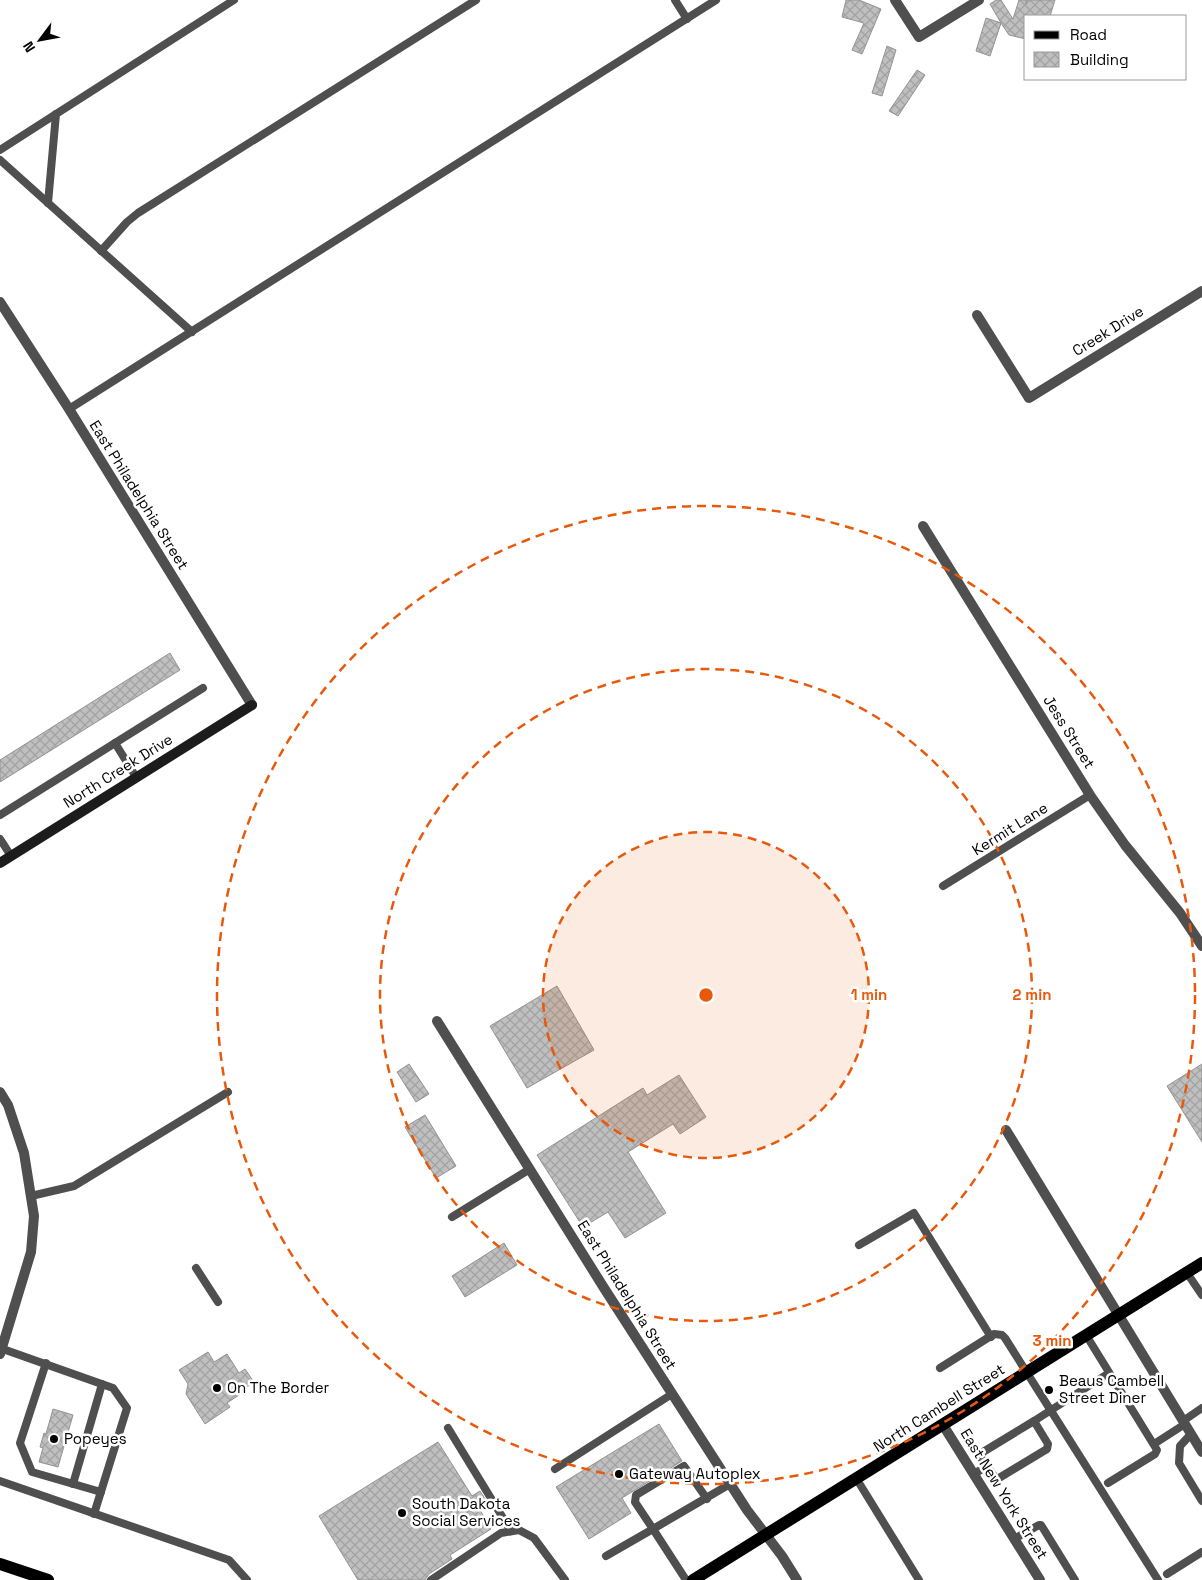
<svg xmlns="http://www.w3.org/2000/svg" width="1202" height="1580" font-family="'Space Grotesk',sans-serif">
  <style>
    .building { fill: url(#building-cross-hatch); stroke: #939393 }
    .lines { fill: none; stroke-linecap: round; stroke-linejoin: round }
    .lane { stroke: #4f4f4f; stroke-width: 8 }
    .street { stroke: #4f4f4f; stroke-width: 10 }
    .secondary { stroke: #1c1c1c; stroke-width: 10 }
    .primary { stroke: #000; stroke-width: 12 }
    .ring { fill: none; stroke: #e8590c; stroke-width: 2.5; stroke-dasharray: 9 6 }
    .poi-dot { fill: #000; stroke: #fff; stroke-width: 2 }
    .labels { text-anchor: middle; stroke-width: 5; stroke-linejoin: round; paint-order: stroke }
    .street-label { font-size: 15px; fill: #000; stroke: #fff }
    .poi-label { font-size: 15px; fill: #000; stroke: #fff; text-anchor: start }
    .centre { fill: #e8590c; stroke: #fff; stroke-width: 2.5 }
    .ring-label { font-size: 15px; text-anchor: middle; font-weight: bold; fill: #e8590c; stroke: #fff; stroke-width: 5; stroke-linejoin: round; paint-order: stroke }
  </style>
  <defs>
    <pattern id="building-cross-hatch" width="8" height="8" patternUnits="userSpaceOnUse" patternTransform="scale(1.25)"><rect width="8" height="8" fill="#bfbfbf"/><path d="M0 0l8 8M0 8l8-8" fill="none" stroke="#a2a2a2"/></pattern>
  </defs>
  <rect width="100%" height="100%" fill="#fff"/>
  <g class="building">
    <path d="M 846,0 L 859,0 L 881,9 L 862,54 L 852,50 L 864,23 L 842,17 Z"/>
    <path d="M 996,0 L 1001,0 L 1013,19 L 1019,0 L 1026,0 L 1026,4 L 1027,0 L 1055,0 L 1050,16 L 1026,16 L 1026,39 L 1009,35 L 1001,23 L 990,56 L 976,51 L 986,18 L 1001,23 L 990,4 Z"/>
    <path d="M 887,46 L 896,50 L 882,96 L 872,93 Z"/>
    <path d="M 917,70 L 925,75 L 898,116 L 889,111 Z"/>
    <path d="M 170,653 L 180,670 L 0,782 L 0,760 Z"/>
    <path d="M 557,986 L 594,1050 L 527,1088 L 490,1026 Z"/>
    <path d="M 409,1064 L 429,1094 L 416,1102 L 397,1072 Z"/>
    <path d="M 1202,1064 L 1202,1142 L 1167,1086 Z"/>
    <path d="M 679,1075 L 706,1117 L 680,1134 L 673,1124 L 628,1152 L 666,1213 L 625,1238 L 608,1212 L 583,1227 L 537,1155 L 643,1088 L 647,1095 Z"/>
    <path d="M 425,1115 L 456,1166 L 436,1178 L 405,1127 Z"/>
    <path d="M 504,1243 L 517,1265 L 465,1297 L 452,1276 Z"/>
    <path d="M 208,1352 L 214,1362 L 227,1354 L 239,1373 L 245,1369 L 254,1382 L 238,1393 L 239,1395 L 227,1403 L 230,1407 L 205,1424 L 186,1394 L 188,1384 L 179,1370 Z"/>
    <path d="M 53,1409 L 73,1415 L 58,1467 L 39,1462 L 43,1448 L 40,1447 L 44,1433 L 46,1434 Z"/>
    <path d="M 659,1424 L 682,1461 L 622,1498 L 631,1513 L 589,1539 L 556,1487 Z"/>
    <path d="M 438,1442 L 472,1496 L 480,1491 L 489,1505 L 480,1510 L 491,1529 L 450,1555 L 452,1559 L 429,1574 L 425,1580 L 358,1580 L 319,1516 Z"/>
  </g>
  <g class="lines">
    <g class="lane">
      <path d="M 675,0 L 687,19"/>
      <path d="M 0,150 L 234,0"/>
      <path d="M 0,160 L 192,332"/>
      <path d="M 48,203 L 56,114"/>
      <path d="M 101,251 L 127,222 L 138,213 L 476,0"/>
      <path d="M 69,409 L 716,0"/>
      <path d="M 115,743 L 136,777"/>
      <path d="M 0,815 L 203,688"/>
      <path d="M 0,839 L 11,856"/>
      <path d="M 943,886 L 1090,795"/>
      <path d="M 31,1196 L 74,1186 L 228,1092"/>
      <path d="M 452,1217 L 530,1169"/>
      <path d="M 859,1245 L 914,1213 L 991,1337"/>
      <path d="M 196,1268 L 218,1302"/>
      <path d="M 1187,1273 L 1202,1295"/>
      <path d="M 1086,1335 L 1157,1450 L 1155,1454 L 1108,1483"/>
      <path d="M 0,1348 L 113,1388 L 127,1408 L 94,1514"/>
      <path d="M 46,1363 L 20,1443 L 32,1472 L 101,1492"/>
      <path d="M 940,1368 L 994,1334 L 1002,1335 L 1005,1338 L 1158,1580"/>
      <path d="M 1034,1421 L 1109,1373"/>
      <path d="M 1183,1421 L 1202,1408"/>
      <path d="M 448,1428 L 511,1531"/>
      <path d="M 1191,1434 L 1180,1446 L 1179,1463 L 1202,1501"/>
      <path d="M 1154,1444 L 1185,1424"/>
      <path d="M 555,1469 L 672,1394"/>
      <path d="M 974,1474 L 987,1466 L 981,1458 L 981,1455 L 983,1452 L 1034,1421 L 1048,1444 L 1047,1449 L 999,1478 L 996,1479 L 987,1466"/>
      <path d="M 856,1478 L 919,1580"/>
      <path d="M 0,1481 L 229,1560 L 247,1580"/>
      <path d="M 73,1484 L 102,1384"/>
      <path d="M 707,1499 L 684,1466 L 636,1495 L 635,1502 L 653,1529 L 730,1484"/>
      <path d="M 1014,1539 L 1039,1525 L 1041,1525 L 1075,1580"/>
      <path d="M 606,1556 L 653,1529 L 686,1580"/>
      <path d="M 1167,1574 L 1202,1552"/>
      <path d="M 431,1580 L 501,1533 L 519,1530 L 534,1538 L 565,1580"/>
    </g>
    <g class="street">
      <path d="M 895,0 L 919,37 L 979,0"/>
      <path d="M 0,302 L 69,409 L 252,705"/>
      <path d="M 977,315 L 1029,398 L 1202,291"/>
      <path d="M 923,526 L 1090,795 L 1125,845 L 1180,913 L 1202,946"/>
      <path d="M 437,1021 L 604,1288 L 747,1510 L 782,1556 L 797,1580"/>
      <path d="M 0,1092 L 8,1105 L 24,1153 L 34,1216 L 31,1252 L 0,1354"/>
      <path d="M 1006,1130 L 1202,1452"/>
      <path d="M 943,1425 L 1040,1580"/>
    </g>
    <path class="secondary" d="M 0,863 L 252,705"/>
    <g class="primary">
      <path d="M 0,1564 L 48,1580"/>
      <path d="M 693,1580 L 1202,1263"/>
    </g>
  </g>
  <circle cx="706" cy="995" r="163" fill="#e8590c" fill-opacity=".12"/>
  <g class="ring">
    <circle cx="706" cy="995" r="163"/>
    <circle cx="706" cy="995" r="326"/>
    <circle cx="706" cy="995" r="489"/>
  </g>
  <g class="poi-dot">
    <circle cx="217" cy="1388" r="5"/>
    <circle cx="1049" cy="1390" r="5"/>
    <circle cx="54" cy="1439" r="5"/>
    <circle cx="619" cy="1474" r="5"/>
    <circle cx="402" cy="1513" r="5"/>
  </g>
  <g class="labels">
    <g class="street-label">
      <text transform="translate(1108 331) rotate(-32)" y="5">Creek Drive</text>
      <text transform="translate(139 495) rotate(58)" y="5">East Philadelphia Street</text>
      <text transform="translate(1069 732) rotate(58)" y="5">Jess Street</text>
      <text transform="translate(118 771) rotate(-32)" y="5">North Creek Drive</text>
      <text transform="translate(1010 829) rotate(-32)" y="5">Kermit Lane</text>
      <text transform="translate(627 1295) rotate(58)" y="5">East Philadelphia Street</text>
      <text transform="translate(939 1408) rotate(-32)" y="5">North Cambell Street</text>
      <text transform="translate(1004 1494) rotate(58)" y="5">East New York Street</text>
    </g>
    <g class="poi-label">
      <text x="1059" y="1386">Beaus Cambell<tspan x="1059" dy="17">Street Diner</tspan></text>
      <text x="227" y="1393">On The Border</text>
      <text x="64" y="1444">Popeyes</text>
      <text x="629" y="1479">Gateway Autoplex</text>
      <text x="412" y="1509">South Dakota<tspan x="412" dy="17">Social Services</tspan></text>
    </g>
  </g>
  <circle cx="706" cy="995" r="8" class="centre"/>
  <g class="ring-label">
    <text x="869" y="1000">1 min</text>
    <text x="1032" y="1000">2 min</text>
    <text x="1052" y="1346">3 min</text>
  </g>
  <rect x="1024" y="15" width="162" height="65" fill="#ffffff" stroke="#999999"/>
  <rect x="1034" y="31" width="25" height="8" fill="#000000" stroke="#999999"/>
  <text x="1070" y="40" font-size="15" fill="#000000">Road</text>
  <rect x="1034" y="52" width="25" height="15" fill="url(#building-cross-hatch)" stroke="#999999"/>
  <text x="1070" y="65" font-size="15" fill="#000000">Building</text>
  <g transform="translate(40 40) rotate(238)" stroke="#ffffff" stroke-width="4" paint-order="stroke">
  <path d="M0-4L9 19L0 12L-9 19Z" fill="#000000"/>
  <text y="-8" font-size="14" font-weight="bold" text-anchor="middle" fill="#000000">N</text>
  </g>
</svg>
